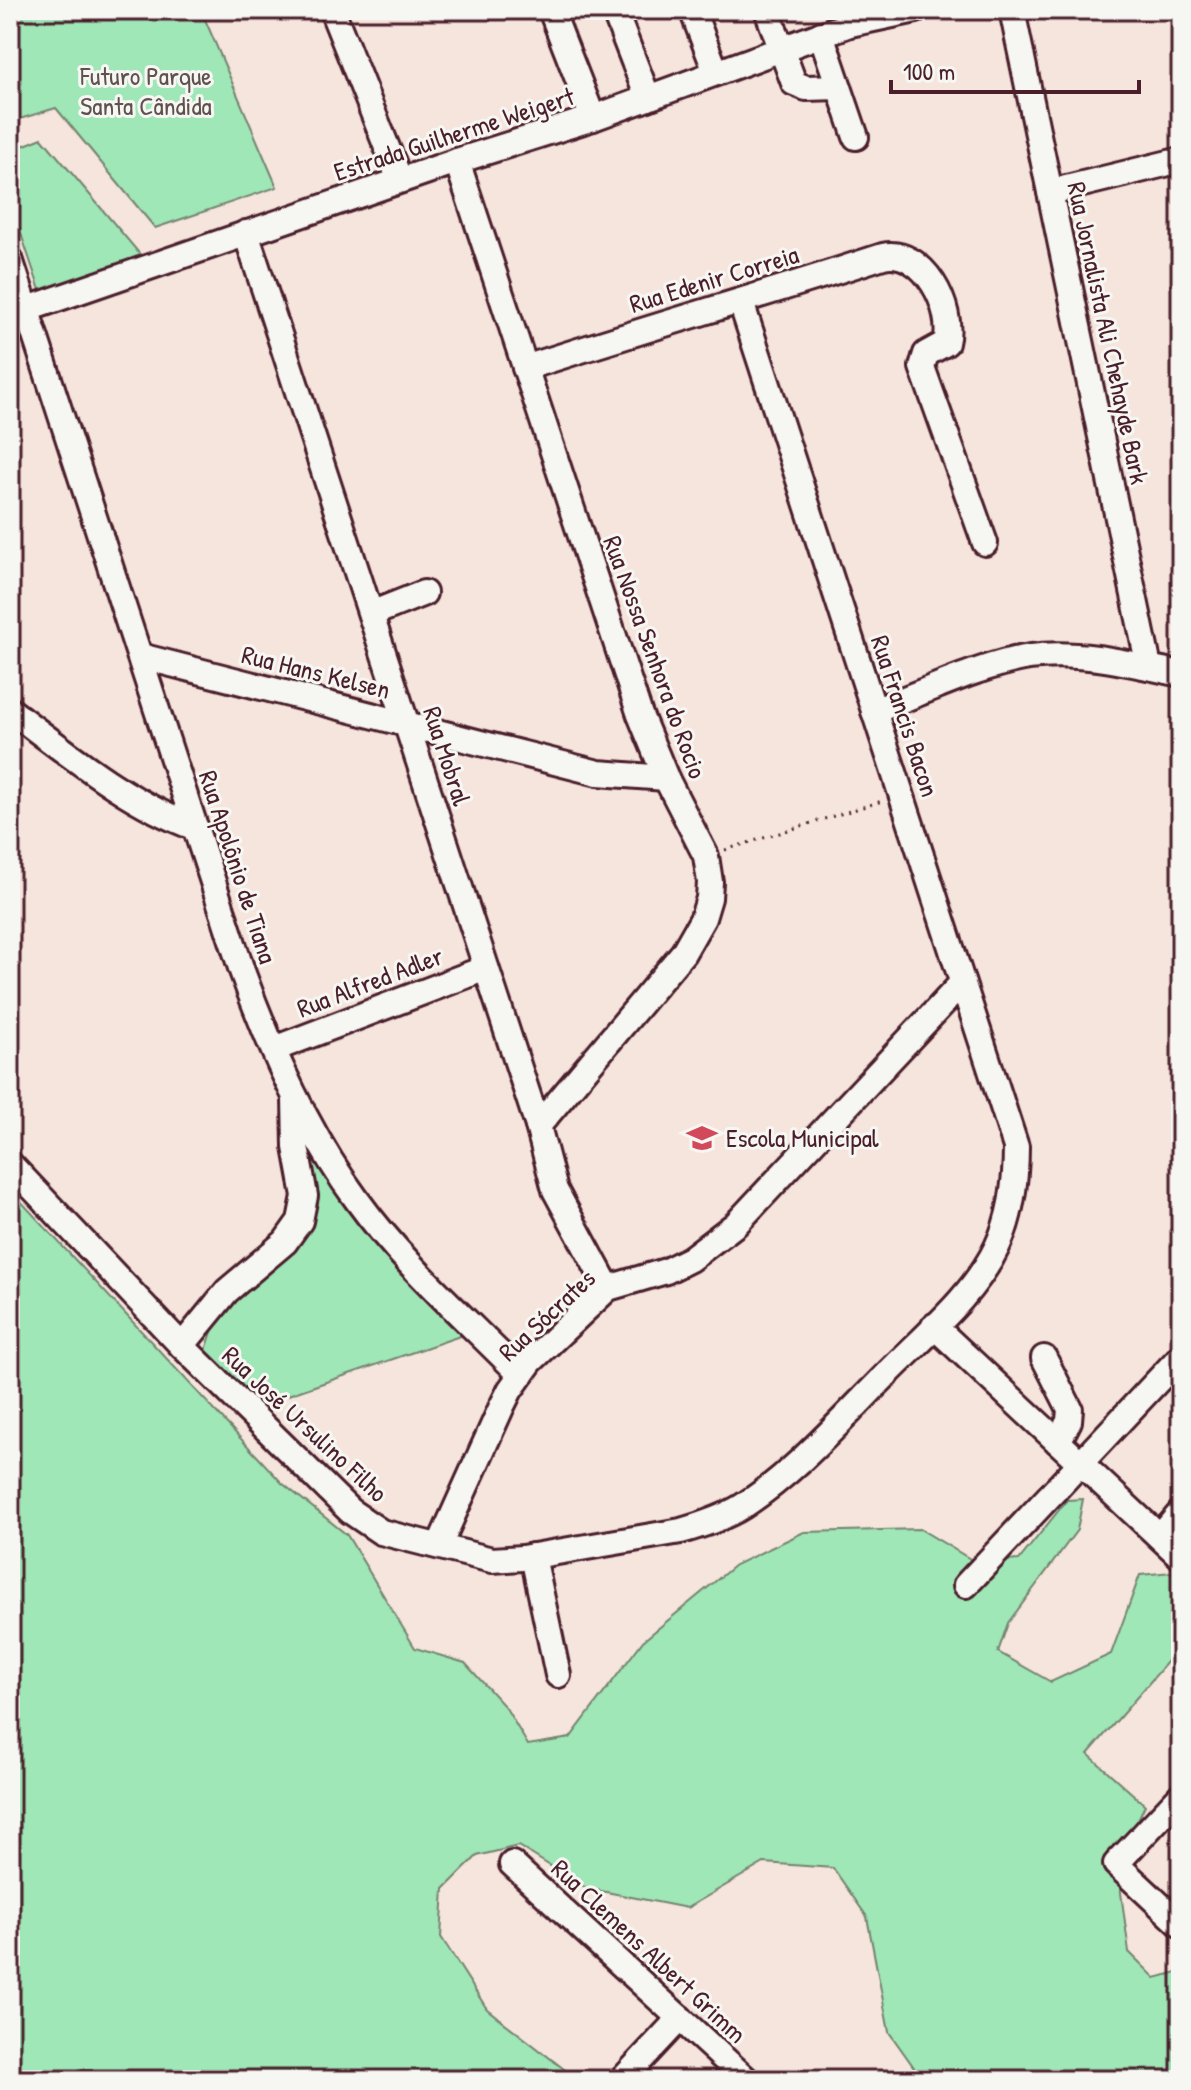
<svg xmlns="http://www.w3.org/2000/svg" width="1191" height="2090" font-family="'Patrick Hand',sans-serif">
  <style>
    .green { fill: #9fe7b6; stroke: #748370; stroke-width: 2 }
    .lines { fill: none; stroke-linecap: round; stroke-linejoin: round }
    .minor-casing { stroke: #4a1f2b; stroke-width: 30 }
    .path { stroke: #4a1f2b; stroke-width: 3; stroke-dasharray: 2 6; stroke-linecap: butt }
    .minor { stroke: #f6f6f2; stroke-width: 24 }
    .labels { text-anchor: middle; stroke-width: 6; stroke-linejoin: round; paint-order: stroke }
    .park-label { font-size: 26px; fill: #5f514e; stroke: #f6f6f2 }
    .street-label { font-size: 26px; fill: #4a1f2b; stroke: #f6f6f2 }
    .poi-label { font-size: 26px; fill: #4a1f2b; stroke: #f6f6f2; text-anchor: start }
  </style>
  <rect width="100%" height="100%" fill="#f5e5dc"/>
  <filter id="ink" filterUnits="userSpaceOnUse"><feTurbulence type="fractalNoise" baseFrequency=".0125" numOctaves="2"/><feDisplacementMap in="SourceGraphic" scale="16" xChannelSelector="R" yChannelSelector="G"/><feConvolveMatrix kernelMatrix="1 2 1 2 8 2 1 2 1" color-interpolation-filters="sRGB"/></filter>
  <g filter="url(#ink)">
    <g class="green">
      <path d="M 10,10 L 201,10 L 277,187 L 155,228 L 56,108 L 10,122 Z"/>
      <path d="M 42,138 L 144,259 L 41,293 L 10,201 L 10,151 Z"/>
      <path d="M 303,1129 L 466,1334 L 256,1406 L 205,1353 L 217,1317 L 230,1301 L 295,1245 Z"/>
      <path d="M 10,1194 L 16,1196 L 282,1483 L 347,1535 L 415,1648 L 465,1663 L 506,1708 L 528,1745 L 570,1738 L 643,1641 L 735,1565 L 804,1532 L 920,1529 L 977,1563 L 1019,1560 L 1067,1500 L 1083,1499 L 1077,1530 L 1008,1623 L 998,1652 L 1051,1682 L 1111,1654 L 1140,1575 L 1172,1572 L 1181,1582 L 1181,1646 L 1088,1754 L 1145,1805 L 1117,1863 L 1129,1952 L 1155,1978 L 1181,1971 L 1181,2080 L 923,2080 L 889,2032 L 867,1917 L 833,1868 L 764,1863 L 687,1908 L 586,1888 L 518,1846 L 477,1856 L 444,1889 L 441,1937 L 487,2009 L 578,2080 L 10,2080 Z"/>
    </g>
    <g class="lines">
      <g class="minor-casing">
        <g id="minor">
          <path d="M 332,10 L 400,180"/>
          <path d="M 551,10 L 593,118"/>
          <path d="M 614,10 L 648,98"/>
          <path d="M 692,10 L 716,72"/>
          <path d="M 767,10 L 794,83 L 806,88 L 838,87"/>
          <path d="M 1012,10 L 1149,667"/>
          <path d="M 821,34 L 856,137"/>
          <path d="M 457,161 L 640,715 L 666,778 L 706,856 L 710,882 L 709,898 L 703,918 L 683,953 L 538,1126"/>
          <path d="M 1050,192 L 1181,160"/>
          <path d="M 246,233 L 538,1126 L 555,1190 L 608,1288"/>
          <path d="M 10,259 L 242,971 C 271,1051 307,1132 357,1200 C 403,1264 465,1318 520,1374"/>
          <path d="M 10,315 L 457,161 L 593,118 L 850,24 L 916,10"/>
          <path d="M 525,368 C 644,329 764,295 883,256 C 923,247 955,308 946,343 L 926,354 L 922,367 L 985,543"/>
          <path d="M 371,614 L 424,593"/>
          <path d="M 140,656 L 598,773 L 666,778"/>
          <path d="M 10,710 C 69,754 127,803 196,828"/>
          <path d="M 874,711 C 920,694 982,664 1030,657 C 1079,650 1133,664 1181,674"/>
          <path d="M 274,1049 L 486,968"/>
          <path d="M 10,1164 L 182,1346 L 350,1511 L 381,1532 L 492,1560 L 522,1558 L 681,1531 C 702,1525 724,1518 743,1506 C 797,1471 841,1420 886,1375 C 924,1336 973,1297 997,1247 C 1012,1215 1016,1182 1016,1147 L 741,302"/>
          <path d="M 934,1326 L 1181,1557"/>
          <path d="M 182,1346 L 227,1291 L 285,1242 L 300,1221 L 305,1196 L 296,1147 L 295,1098"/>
          <path d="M 1044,1358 L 1070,1409 L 1069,1421 L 1058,1442"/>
          <path d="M 1160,1537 L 1181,1512"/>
          <path d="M 439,1546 L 502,1406 L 510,1390 L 531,1361 L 608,1288 L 666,1271 L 690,1259 L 736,1224 L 962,983"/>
          <path d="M 533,1556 L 558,1675"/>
          <path d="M 966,1585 L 1181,1356"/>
          <path d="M 1181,1795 L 1116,1864 L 1181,1925"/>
          <path d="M 512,1864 L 747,2080"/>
          <path d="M 622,2080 L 680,2018"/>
        </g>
      </g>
      <path class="path" d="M 725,850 L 882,801"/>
      <use href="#minor" class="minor"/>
    </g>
  </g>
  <defs>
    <g id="school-bare" transform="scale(2.4)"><path d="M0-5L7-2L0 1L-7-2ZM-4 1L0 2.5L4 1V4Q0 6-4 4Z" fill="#d1495b" stroke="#f6f6f2" stroke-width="2.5" paint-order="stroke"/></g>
  </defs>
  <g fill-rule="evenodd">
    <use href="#school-bare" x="702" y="1138"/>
  </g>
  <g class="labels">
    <g class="park-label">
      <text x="146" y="85">Futuro Parque<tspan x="146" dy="30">Santa Cândida</tspan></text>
    </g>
    <g class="street-label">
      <text transform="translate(454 134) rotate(-18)" y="9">Estrada Guilherme Weigert</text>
      <text transform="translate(714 279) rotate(-17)" y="9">Rua Edenir Correia</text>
      <text transform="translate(1108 333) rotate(78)" y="9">Rua Jornalista Ali Chehayde Bark</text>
      <text transform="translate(655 657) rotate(70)" y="9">Rua Nossa Senhora do Rocio</text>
      <text transform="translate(316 672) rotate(14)" y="9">Rua Hans Kelsen</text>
      <text transform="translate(905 716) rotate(72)" y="9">Rua Francis Bacon</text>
      <text transform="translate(447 756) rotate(72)" y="9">Rua Mobral</text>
      <text transform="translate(238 867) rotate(72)" y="9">Rua Apolônio de Tiana</text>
      <text transform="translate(370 982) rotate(-21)" y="9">Rua Alfred Adler</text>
      <text transform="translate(547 1315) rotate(-43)" y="9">Rua Sócrates</text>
      <text transform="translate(305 1424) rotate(43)" y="9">Rua José Ursulino Filho</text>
      <text transform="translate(649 1951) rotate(43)" y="9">Rua Clemens Albert Grimm</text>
    </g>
    <g class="poi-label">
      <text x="726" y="1147">Escola Municipal</text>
    </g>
  </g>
  <rect width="1191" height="2090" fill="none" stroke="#f6f6f2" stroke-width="40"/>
  <rect x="20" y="20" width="1151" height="2050" fill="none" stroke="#4a1f2b" stroke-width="3" filter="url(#ink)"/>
  <path d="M891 80v12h248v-12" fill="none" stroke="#4a1f2b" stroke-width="4"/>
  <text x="903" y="80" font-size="24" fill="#4a1f2b" stroke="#f6f6f2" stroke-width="6" paint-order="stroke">100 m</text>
</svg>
